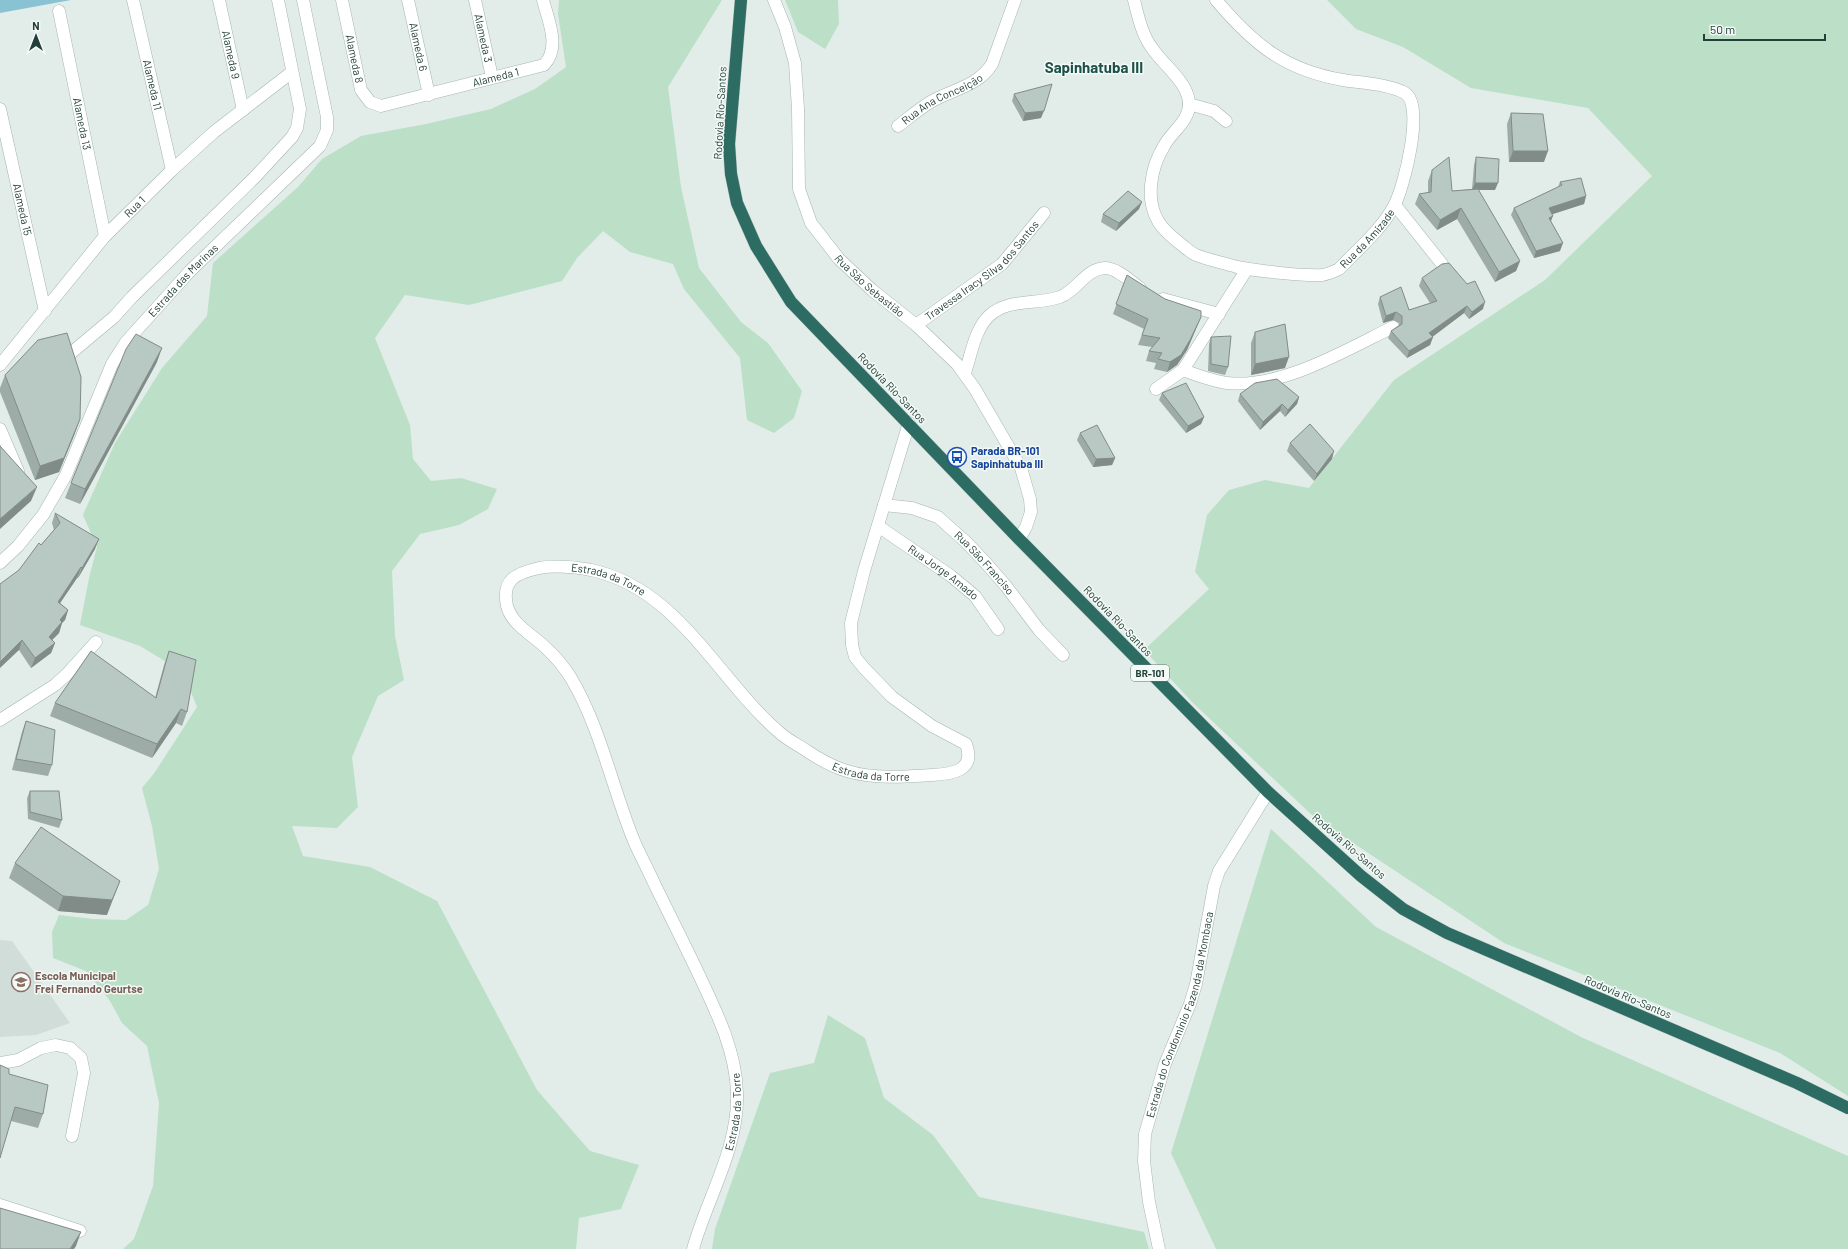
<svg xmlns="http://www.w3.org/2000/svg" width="1848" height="1249" font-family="Barlow,sans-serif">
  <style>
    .built { fill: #d0ddd8 }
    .green { fill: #bbdfc7 }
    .water { fill: #89c3d3 }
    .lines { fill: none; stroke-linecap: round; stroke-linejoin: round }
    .street-casing { stroke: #a5b5b1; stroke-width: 13 }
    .highway-casing { stroke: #c1c9c8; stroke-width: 13 }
    .street { stroke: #fff; stroke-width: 12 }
    .highway { stroke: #2d6c62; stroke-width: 12 }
    .wall { fill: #9eaca7 }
    .shaded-wall { fill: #818c88 }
    .building { fill: #b8c8c2; stroke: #818c88 }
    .labels { text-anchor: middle; stroke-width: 3; stroke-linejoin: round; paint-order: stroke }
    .shield { fill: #f3f9f6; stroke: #617772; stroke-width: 1 }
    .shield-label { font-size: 10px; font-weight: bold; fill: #223f39 }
    .street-label { font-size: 11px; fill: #223f39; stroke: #f3f9f6 }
    .transit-label { font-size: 11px; font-weight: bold; fill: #164399; stroke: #f3f9f6; text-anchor: start }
    .education-label { font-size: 11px; font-weight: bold; fill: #785e54; stroke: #f3f9f6; text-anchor: start }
    .district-label { font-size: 15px; font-weight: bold; fill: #1d5148; stroke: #f3f9f6 }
  </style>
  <rect width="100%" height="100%" fill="#e2ede9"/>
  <path class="built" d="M 0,940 L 12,941 L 70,1023 L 36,1035 L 0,1037 Z"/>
  <g class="green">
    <path d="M 559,0 L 722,0 L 668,87 L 681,187 L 699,268 L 741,322 L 768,343 L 802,391 L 794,418 L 774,433 L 747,420 L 740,358 L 684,289 L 673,264 L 630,252 L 603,231 L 577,258 L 562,281 L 469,305 L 405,295 L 375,338 L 410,425 L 413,459 L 431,481 L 461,478 L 497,489 L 488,509 L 459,525 L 420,534 L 392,571 L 395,636 L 404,680 L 378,696 L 352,757 L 358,807 L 337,828 L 292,826 L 303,856 L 370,867 L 437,901 L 537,1090 L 590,1151 L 639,1165 L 621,1209 L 579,1218 L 576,1249 L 123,1249 L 134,1239 L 153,1186 L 159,1103 L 147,1046 L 122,1023 L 110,1001 L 86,971 L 53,958 L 52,932 L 59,915 L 93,919 L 126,920 L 148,905 L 159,869 L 152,826 L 142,788 L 155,772 L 197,707 L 183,672 L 140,646 L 80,625 L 89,578 L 97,547 L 83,515 L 115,443 L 162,368 L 207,316 L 213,263 L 298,187 L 322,159 L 361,136 L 426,124 L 491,109 L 535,89 L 566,67 L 558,14 Z"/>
    <path d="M 785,0 L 838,0 L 839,24 L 825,49 L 798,32 Z"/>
    <path d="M 1327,0 L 1848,0 L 1848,1096 L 1780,1053 L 1504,943 L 1314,817 L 1192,702 L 1144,650 L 1209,589 L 1195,572 L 1207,515 L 1229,490 L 1265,480 L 1309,488 L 1394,380 L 1545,280 L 1652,176 L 1588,108 L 1471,88 L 1403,47 L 1356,29 Z"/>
    <path d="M 1271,829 L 1376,927 L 1581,1037 L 1848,1156 L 1848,1249 L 1216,1249 L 1171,1153 Z"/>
    <path d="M 828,1015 L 865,1038 L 884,1098 L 933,1135 L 979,1197 L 1144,1232 L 1149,1249 L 712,1249 L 715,1229 L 770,1073 L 814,1063 Z"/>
  </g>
  <path class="water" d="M 0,0 L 71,0 L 0,13 Z"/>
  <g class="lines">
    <g class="street-casing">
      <g id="street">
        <path id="s1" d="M 133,0 L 172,170"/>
        <path id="s2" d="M 219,0 L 243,110"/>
        <path id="s3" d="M 342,0 L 361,90 L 370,102 L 381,106 L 544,65 C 561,47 548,20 543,0"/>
        <path id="s4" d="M 408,0 L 429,95"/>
        <path id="s5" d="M 475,0 L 492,77"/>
        <path id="s6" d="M 774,0 L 785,27 L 795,63 L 798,109 L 799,189 L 811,223 L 839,259 L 872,290 L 916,325 L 957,364 L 975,389 L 1021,468 L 1030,499 L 1031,512 L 1026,527 L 1019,539"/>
        <path id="s7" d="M 1134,0 C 1138,16 1142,35 1152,48 C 1163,65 1187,81 1189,102 C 1191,120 1171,132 1164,146 C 1151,167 1145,199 1158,221 C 1163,230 1173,238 1182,245 C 1186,248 1191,253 1196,255 C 1209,260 1224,263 1237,267 C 1258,271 1301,276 1322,275 C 1328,274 1333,272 1339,269 C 1358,249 1381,230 1394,206 C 1404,188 1425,105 1405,93 C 1390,84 1361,83 1343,80 C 1285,70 1254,45 1216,0"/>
        <path id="s8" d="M 59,11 L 105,236"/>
        <path d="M 1189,104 L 1214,111 L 1226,121"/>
        <path id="s9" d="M 0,109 L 45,311"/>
        <path id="s10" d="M 898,126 C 910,117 921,107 934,100 C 955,89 979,85 992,64 L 1015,0"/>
        <path d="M 1395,205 L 1442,264"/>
        <path d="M 1163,299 L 1219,314"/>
        <path id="s11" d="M 916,325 L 1002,264 L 1044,213"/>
        <path d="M 71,353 L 114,317 L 132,297 L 255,177 L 292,137 L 297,128 L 300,109 L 278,0"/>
        <path id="s12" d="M 0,365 L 105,236 L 172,170 L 214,132 L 292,72"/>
        <path d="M 1183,370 C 1197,375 1212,381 1227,383 C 1281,389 1346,350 1393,327"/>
        <path d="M 965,373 C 971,355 975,328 990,315 C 1009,298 1038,305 1060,297 C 1078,290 1085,269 1105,268 C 1117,268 1130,281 1140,288"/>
        <path d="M 1156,389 L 1183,370 L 1247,269"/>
        <path d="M 0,429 L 18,471"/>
        <path id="s13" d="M 884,505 L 912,508 L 938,517 L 966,542 L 985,562 L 1006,586 L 1039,630 L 1063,655"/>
        <path id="s14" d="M 878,526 L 951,576 L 975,596 L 998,629"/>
        <path id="s15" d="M 0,563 L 18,546 L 43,515 L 66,475 L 112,364 L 126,342 L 190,271 L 320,146 L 327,130 L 327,117 L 303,0"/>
        <path d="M 0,720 L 55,685 L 67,674 L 96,642"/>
        <path d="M 0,1063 L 18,1060 L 41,1048 L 56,1045 L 70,1048 L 81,1058 L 84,1073 L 72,1136"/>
        <path d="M 0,1205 L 80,1231"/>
        <path id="s16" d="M 693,1249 C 707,1198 739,1148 737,1093 C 736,1052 717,1013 700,977 C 685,945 669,914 654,883 C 647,867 638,852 632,836 C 611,783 600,727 571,678 C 564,667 556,657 546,648 C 533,635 512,625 507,606 C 501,579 517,573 539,568 C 556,565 574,567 591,570 C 678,588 717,679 780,733 C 788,740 798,745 807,751 C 819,759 833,767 847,771 C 873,779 905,777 932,775 C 952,774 976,771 966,744 L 932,726 L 892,697 L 864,668 L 855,657 L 852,645 L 851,623 L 864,571 L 909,423"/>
        <path id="s17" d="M 1159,1249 L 1149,1202 L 1144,1161 L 1145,1134 L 1165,1064 L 1190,1004 L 1196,984 L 1214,886 L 1219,871 L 1268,792"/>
      </g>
    </g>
    <g class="highway-casing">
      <path id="highway" d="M 741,0 L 729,144 L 731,174 L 737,203 L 756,246 L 791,302 L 1019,539 L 1268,792 L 1361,876 L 1403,909 L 1447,933 L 1797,1083 L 1848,1108"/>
    </g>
    <use href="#street" class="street"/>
    <use href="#highway" class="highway"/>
  </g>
  <g class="wall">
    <path d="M 1014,94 L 1041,118 L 1023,121 L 1012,101 Z"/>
    <path d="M 1511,113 L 1544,162 L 1509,162 L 1507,124 Z"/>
    <path d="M 1476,157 L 1495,190 L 1478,190 L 1520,261 L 1516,271 L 1495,282 L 1457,219 L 1437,230 L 1415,204 L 1419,194 L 1428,193 L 1428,181 L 1432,170 L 1452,191 L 1472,189 L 1474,165 Z"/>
    <path d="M 1560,182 L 1586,196 L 1584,204 L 1552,214 L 1551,222 L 1560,251 L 1534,258 L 1511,215 L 1514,208 L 1558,187 Z"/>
    <path d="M 1139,209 L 1116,231 L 1101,222 L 1103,214 Z"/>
    <path d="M 1127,275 L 1165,299 L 1201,317 L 1187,350 L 1177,365 L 1167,372 L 1154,369 L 1156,363 L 1146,361 L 1149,351 L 1152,347 L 1138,345 L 1144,329 L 1113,314 Z"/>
    <path d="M 1422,278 L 1483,309 L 1469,319 L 1464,313 L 1432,337 L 1433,337 L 1430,345 L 1407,358 L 1388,338 L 1391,331 L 1399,325 L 1399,323 L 1393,320 L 1383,323 L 1378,304 L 1380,297 L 1409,310 L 1430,303 L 1419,286 Z"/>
    <path d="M 1255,332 L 1285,368 L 1251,375 L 1251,343 Z"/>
    <path d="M 1211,337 L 1228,367 L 1225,375 L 1208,371 L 1209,344 Z"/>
    <path d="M 157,362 L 80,504 L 65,498 L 71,483 Z"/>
    <path d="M 5,375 L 75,433 L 59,472 L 35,480 L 0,392 L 0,388 Z"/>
    <path d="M 1162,393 L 1204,417 L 1201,424 L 1186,433 L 1159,400 Z"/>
    <path d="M 1240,394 L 1299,397 L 1297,404 L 1285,417 L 1280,411 L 1260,430 L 1238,401 Z"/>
    <path d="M 1080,433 L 1115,458 L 1112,465 L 1093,467 L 1077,440 Z"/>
    <path d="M 1290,443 L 1332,459 L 1314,481 L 1287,451 Z"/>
    <path d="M 55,513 L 95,549 L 78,578 L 77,578 L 60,603 L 68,610 L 65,620 L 62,623 L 59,633 L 52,640 L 55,643 L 51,653 L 31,668 L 19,650 L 19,570 L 54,530 L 52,523 Z"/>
    <path d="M 169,651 L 187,712 L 182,726 L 176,723 L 152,758 L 50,716 L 55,703 L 155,698 L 164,665 Z"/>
    <path d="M 26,721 L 52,765 L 48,776 L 12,770 L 22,732 Z"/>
    <path d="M 30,791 L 62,820 L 59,828 L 28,819 L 27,798 Z"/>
    <path d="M 15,863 L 107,915 L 58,911 L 9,878 Z"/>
    <path d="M 9,1074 L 43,1114 L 38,1128 L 11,1121 Z"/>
  </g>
  <g class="shaded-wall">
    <path d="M 1044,111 L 1041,118 L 1023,121 L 1025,113 Z"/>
    <path d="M 1513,151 L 1548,151 L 1544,162 L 1509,162 Z"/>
    <path d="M 1475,183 L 1498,183 L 1495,190 L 1472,190 Z"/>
    <path d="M 1586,196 L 1584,204 L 1547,216 L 1549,208 Z"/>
    <path d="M 1142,202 L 1139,209 L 1116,231 L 1119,223 Z"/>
    <path d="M 1461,208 L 1457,219 L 1437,230 L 1440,220 Z"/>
    <path d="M 1553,216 L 1550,223 L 1549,218 Z"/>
    <path d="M 1563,243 L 1560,251 L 1534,258 L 1536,251 Z"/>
    <path d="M 1520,261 L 1516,271 L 1495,282 L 1499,272 Z"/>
    <path d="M 1485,302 L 1483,309 L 1469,319 L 1472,312 Z"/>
    <path d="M 1467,306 L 1464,313 L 1427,341 L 1429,333 Z"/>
    <path d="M 1396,312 L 1393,320 L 1383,323 L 1386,316 Z"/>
    <path d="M 1201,317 L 1187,350 L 1177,365 L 1167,372 L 1170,362 Z"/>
    <path d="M 1433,337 L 1430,345 L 1407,358 L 1409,351 Z"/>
    <path d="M 162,348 L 157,362 L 80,504 L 85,489 Z"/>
    <path d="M 1289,357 L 1285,368 L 1251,375 L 1255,364 Z"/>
    <path d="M 1299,397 L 1297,404 L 1285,417 L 1288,410 Z"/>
    <path d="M 1282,404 L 1280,411 L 1260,430 L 1263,422 Z"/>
    <path d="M 1204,417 L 1201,424 L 1186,433 L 1188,426 Z"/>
    <path d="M 80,419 L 75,433 L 59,472 L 35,480 L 40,466 Z"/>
    <path d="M 1334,451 L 1332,459 L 1314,481 L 1317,474 Z"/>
    <path d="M 1115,458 L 1112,465 L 1093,467 L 1096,459 Z"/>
    <path d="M 37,487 L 31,501 L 0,529 L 0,519 Z"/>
    <path d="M 99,539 L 95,549 L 78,578 L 82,568 Z"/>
    <path d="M 81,567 L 77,578 L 54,612 L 58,602 Z"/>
    <path d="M 68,610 L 65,620 L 62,623 L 59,633 L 45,647 L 49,637 L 60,620 Z"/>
    <path d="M 22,640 L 19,650 L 0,668 L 0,662 Z"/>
    <path d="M 55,643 L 51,653 L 31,668 L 35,658 Z"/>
    <path d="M 181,709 L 176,723 L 152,758 L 157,744 Z"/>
    <path d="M 120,881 L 107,915 L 58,911 L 63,896 Z"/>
    <path d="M 81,1232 L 76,1246 L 74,1249 L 70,1249 Z"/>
  </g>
  <g class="building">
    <path d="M 1052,84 L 1044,111 L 1025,113 L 1014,94 Z"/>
    <path d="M 1511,113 L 1543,114 L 1548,151 L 1513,151 Z"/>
    <path d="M 1449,157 L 1452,191 L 1478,189 L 1520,261 L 1499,272 L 1461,208 L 1440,220 L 1419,194 L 1431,192 L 1432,170 Z"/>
    <path d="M 1476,157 L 1499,159 L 1498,183 L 1475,183 Z"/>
    <path d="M 1581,178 L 1586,196 L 1549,208 L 1553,216 L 1549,218 L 1563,243 L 1536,251 L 1514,208 L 1562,185 L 1560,182 Z"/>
    <path d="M 1128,191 L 1142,202 L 1119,223 L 1103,214 Z"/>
    <path d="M 1449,263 L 1467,284 L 1475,281 L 1485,302 L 1472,312 L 1467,306 L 1429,333 L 1433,337 L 1409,351 L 1391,331 L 1402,324 L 1402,316 L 1396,312 L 1386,316 L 1380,297 L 1401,287 L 1409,310 L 1437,301 L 1422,278 L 1442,264 Z"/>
    <path d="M 1127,275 L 1165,299 L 1201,311 L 1201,317 L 1190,340 L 1181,355 L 1170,362 L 1158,359 L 1162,353 L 1149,351 L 1160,338 L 1142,335 L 1148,319 L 1116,304 Z"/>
    <path d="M 1285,324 L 1289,357 L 1255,364 L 1255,332 Z"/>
    <path d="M 67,333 L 81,377 L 80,419 L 64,458 L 40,466 L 5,375 L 38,340 Z"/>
    <path d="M 136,334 L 162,348 L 85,489 L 71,483 L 126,349 Z"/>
    <path d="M 1231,336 L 1228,367 L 1211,364 L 1211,337 Z"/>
    <path d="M 1277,379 L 1299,397 L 1288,410 L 1282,404 L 1263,422 L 1240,394 L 1255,383 Z"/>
    <path d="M 1186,383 L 1204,417 L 1188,426 L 1162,393 Z"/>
    <path d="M 1310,424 L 1334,451 L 1317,474 L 1290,443 Z"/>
    <path d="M 1097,425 L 1115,458 L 1096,459 L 1080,433 Z"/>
    <path d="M 0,446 L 37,487 L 0,519 Z"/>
    <path d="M 55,513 L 99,539 L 82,568 L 81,567 L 58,602 L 68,610 L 60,620 L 62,622 L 49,637 L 55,643 L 35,658 L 22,640 L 0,662 L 0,584 L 19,570 L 39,543 L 41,545 L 60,523 Z"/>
    <path d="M 91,651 L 156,698 L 169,651 L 196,660 L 187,712 L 181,709 L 157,744 L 55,703 Z"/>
    <path d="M 26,721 L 55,730 L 52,765 L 16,759 Z"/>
    <path d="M 30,791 L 59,791 L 62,820 L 30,812 Z"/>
    <path d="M 41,827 L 120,881 L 112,900 L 63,896 L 15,863 Z"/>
    <path d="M 0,1065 L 9,1069 L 9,1074 L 48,1085 L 43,1114 L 15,1107 L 0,1158 Z"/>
    <path d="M 0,1208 L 81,1232 L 70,1249 L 0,1249 Z"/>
  </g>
  <defs>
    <g id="bus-ring" transform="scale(1)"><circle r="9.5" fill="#f3f9f6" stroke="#1a4fb4" stroke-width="1.5"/><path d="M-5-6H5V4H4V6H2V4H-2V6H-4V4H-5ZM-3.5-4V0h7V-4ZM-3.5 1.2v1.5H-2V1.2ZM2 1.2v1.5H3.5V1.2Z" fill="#1a4fb4"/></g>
    <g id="school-ring" transform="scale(1)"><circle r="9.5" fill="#f3f9f6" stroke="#8d6e63" stroke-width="1.5"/><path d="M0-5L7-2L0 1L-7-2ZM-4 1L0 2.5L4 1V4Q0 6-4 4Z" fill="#8d6e63"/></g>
  </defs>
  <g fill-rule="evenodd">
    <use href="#bus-ring" x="957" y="457"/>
    <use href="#school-ring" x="21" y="982"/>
  </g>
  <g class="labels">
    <rect class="shield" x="1131" y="665" width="38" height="16" rx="3"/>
    <g class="shield-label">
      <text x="1150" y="677">BR-101</text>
    </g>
    <g class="street-label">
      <text dy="4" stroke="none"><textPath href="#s5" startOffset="39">Alameda 3</textPath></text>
      <text dy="4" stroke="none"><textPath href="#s4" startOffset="48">Alameda 6</textPath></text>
      <text dy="4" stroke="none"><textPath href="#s2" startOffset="56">Alameda 9</textPath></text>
      <text dy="4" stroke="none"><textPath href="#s3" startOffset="60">Alameda 8</textPath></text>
      <text dy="4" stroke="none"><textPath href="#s3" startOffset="237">Alameda 1</textPath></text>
      <text dy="4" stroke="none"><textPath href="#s1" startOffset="87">Alameda 11</textPath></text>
      <text dy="4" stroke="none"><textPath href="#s10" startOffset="52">Rua Ana Conceição</textPath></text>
      <text transform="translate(720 113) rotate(-87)" y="4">Rodovia Rio-Santos</text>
      <text dy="4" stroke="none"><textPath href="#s8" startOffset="115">Alameda 13</textPath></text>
      <text dy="4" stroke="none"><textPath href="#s12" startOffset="208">Rua 1</textPath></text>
      <text dy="4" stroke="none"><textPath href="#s9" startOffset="103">Alameda 15</textPath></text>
      <text dy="4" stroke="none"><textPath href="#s7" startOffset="488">Rua da Amizade</textPath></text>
      <text dy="4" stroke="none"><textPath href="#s11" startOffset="86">Travessa Iracy Silva dos Santos</textPath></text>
      <text dy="4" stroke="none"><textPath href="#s15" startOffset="341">Estrada das Marinas</textPath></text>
      <text dy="4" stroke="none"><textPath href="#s6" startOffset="315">Rua São Sebastião</textPath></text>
      <text transform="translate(892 388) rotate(46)" y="4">Rodovia Rio-Santos</text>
      <text dy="4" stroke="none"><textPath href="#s13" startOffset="121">Rua São Franciso</textPath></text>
      <text dy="4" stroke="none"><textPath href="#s14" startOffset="80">Rua Jorge Amado</textPath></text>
      <text dy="4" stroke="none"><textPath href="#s16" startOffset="839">Estrada da Torre</textPath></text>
      <text transform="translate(1118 621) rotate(46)" y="4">Rodovia Rio-Santos</text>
      <text dy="4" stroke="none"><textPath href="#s16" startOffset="1175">Estrada da Torre</textPath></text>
      <text transform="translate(1349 846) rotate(41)" y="4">Rodovia Rio-Santos</text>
      <text transform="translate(1628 997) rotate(23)" y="4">Rodovia Rio-Santos</text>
      <text dy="4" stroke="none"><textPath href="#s17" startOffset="241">Estrada do Condominio Fazenda da Mombaca</textPath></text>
      <text dy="4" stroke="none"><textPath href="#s16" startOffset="144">Estrada da Torre</textPath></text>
    </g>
    <g class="transit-label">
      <text x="971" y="455">Parada BR-101<tspan x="971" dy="13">Sapinhatuba III</tspan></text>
    </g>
    <g class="education-label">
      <text x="35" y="980">Escola Municipal<tspan x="35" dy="13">Frei Fernando Geurtse</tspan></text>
    </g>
    <g class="district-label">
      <text x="1094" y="73">Sapinhatuba III</text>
    </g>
  </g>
  <g transform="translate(36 36)" stroke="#f3f9f6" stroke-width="3" paint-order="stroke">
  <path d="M0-3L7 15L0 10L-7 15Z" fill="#223f39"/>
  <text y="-6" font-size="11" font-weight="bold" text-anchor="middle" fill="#223f39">N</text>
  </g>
  <path d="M1704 34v6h121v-6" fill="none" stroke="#223f39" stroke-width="2"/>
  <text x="1710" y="34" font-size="12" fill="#223f39" stroke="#f3f9f6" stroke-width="3" paint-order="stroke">50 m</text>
</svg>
